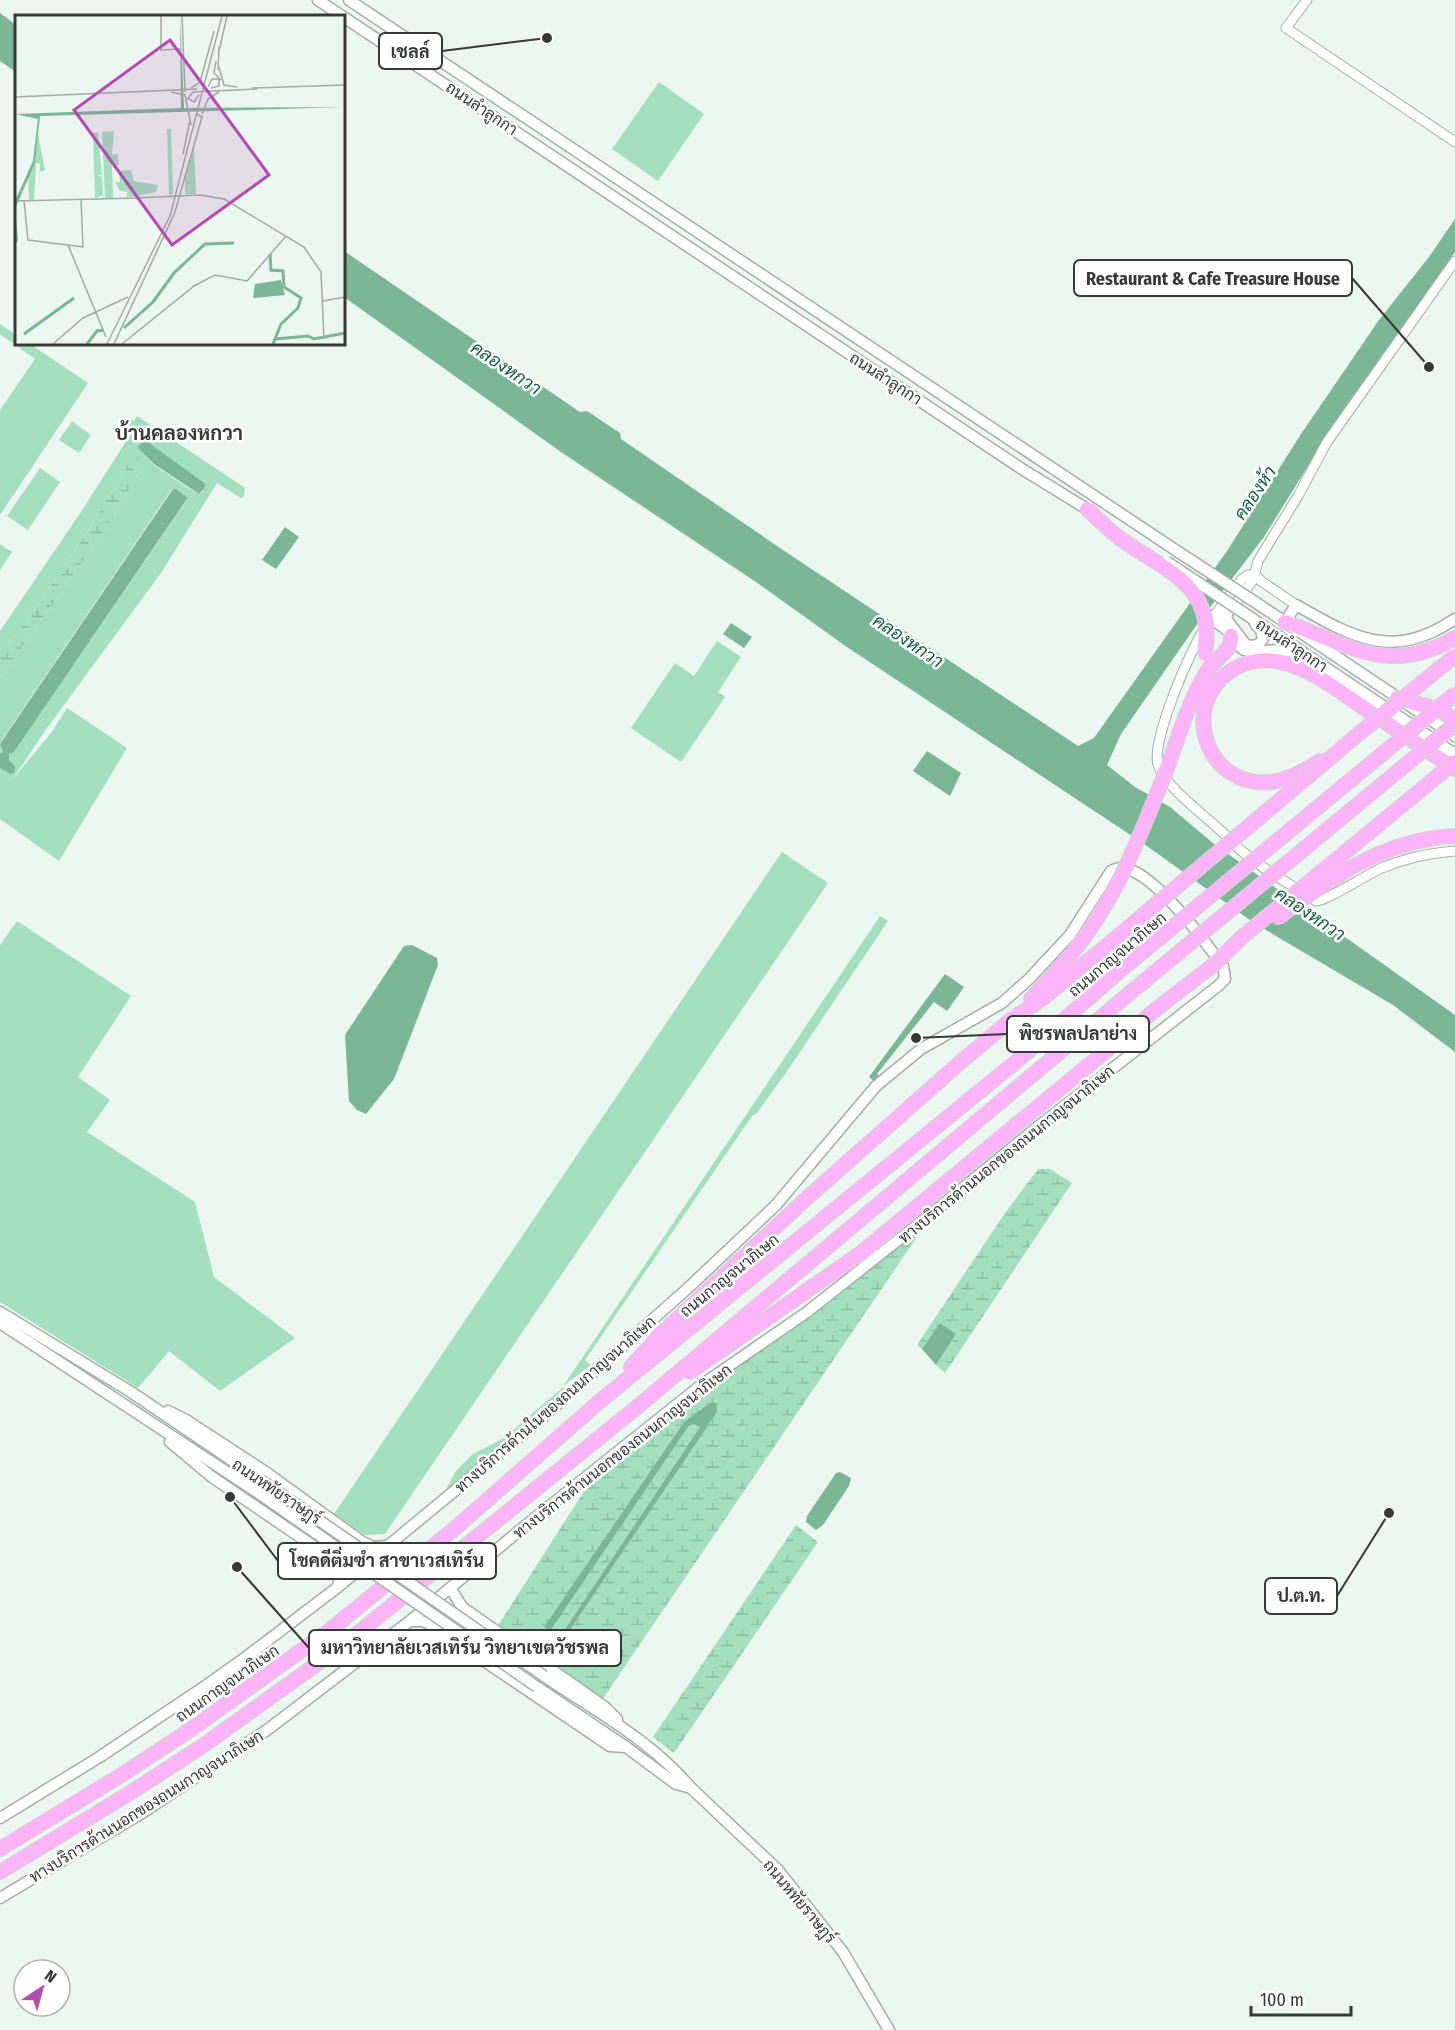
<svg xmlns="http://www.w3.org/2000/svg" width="1455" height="2030" font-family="'Fira Sans Condensed',Sarabun,sans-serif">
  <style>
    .grass { fill: #a4dfbf; fill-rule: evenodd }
    .wetland { fill: url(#wetland-marsh); fill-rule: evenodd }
    .water { fill: #7bb797 }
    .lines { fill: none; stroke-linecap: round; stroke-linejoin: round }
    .tertiary-casing { stroke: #a5aea9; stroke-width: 11 }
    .secondary-casing { stroke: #a5aea9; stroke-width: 13 }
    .motorway-casing { stroke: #d3d3d3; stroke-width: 16 }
    .tertiary { stroke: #fff; stroke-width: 9 }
    .secondary { stroke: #fff; stroke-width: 10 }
    .motorway { stroke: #feb4f9; stroke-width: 14 }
    .secondary-bridge-casing { stroke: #a5aea9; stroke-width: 13; stroke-linecap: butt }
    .motorway-bridge-casing { stroke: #d3d3d3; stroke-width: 16; stroke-linecap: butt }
    .secondary-bridge { stroke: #fff; stroke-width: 10 }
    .motorway-bridge { stroke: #feb4f9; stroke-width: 14 }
    .labels { text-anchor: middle; stroke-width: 5; stroke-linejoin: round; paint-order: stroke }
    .street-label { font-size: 16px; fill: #363937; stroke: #fff }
    .water-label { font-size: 18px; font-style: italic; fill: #165e40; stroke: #fff }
    .quarter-label { font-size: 20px; font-weight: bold; fill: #363937; stroke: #fff }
    .inset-river { fill: none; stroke: #7bb797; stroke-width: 3 }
    .inset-road { fill: none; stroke: #a4aba7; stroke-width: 1.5 }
    .view { fill: #b34cb0; fill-opacity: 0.15; stroke: #b34cb0; stroke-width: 3 }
    .inset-edge { fill: none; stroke: #363937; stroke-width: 3 }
    .leader { fill: none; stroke: #363937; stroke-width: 2 }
    .callout-dot { fill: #363937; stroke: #fff; stroke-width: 2 }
    .callout { fill: #fff; stroke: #363937; stroke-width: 2 }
    .callout-label { font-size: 18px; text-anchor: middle; font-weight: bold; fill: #363937 }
  </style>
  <defs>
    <pattern id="wetland-marsh" width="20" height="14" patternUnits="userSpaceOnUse" patternTransform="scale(1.5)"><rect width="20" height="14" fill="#a4dfbf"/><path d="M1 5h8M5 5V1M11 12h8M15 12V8" fill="none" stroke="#8ec0a5"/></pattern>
  </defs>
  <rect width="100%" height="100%" fill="#edf7f1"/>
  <g class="grass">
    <path d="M 659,82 L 704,114 L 658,181 L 612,149 Z"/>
    <path d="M 0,324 L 16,335 L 16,344 L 30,344 L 88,383 L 0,515 L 0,410 L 35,359 L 0,334 Z"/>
    <path d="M 137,416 L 245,488 L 244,496 L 241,498 L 217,483 L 161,573 L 47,728 L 12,780 L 51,733 L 67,708 L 127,748 L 59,861 L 0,819 L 0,768 L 10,774 L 9,753 L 14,752 L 187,500 L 187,497 L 176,489 L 172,489 L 0,743 L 3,752 L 1,754 L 0,754 L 0,678 L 101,536 L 144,465 L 129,462 L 90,528 L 44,596 L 0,656 L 0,631 L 81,512 L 132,432 L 123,426 L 128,417 L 134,421 ZM 139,449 L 203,491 L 199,494 L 193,491 L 154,465 Z"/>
    <path d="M 72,421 L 91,435 L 79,453 L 59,440 Z"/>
    <path d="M 40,468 L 60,482 L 28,530 L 7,516 Z"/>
    <path d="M 0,544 L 12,552 L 0,570 Z"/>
    <path d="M 717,641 L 741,657 L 718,692 L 725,697 L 681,762 L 631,728 L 675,663 L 694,676 Z"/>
    <path d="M 782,852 L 828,883 L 385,1534 L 364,1535 L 334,1514 Z"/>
    <path d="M 880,916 L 888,921 L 790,1067 L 757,1113 L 752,1116 L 585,1360 L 591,1365 L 562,1387 L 565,1391 L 447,1491 L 446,1489 L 456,1471 L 473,1454 L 504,1438 L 562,1388 Z"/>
    <path d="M 17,921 L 131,996 L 78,1077 L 110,1100 L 87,1132 L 195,1202 L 214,1277 L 295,1338 L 220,1391 L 169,1351 L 138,1388 L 0,1302 L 0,945 Z"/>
  </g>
  <g class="wetland">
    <path d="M 136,457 L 144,465 L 101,536 L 0,678 L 0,656 L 44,596 L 90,528 L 129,462 Z"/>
    <path d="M 1038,1169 L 1050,1169 L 1072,1183 L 945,1373 L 936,1365 L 956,1334 L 940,1323 L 922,1349 L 917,1345 L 1005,1213 Z"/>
    <path d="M 923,1228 L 602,1700 L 497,1627 L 594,1476 L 668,1418 L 799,1322 ZM 710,1403 L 716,1412 L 568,1633 L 563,1637 L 561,1635 L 700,1427 L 693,1424 L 688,1427 L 549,1631 L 545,1626 L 682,1424 Z"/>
    <path d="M 796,1525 L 818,1542 L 674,1753 L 653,1737 Z"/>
  </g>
  <g class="water">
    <path d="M 0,13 L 16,25 L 16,72 L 0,61 Z"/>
    <path d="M 1455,219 L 1455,252 L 1326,437 L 1264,537 L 1198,623 L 1121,734 L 1107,765 L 1135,787 L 1170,807 L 1214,844 L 1455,1015 L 1455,1052 L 1393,1005 L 1254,923 L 1147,846 L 844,645 L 756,582 L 561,452 L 344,297 L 344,251 L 580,412 L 587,411 L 620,433 L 621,439 L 780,548 L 1078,746 L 1094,738 L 1227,551 L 1301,434 L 1379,320 L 1429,257 Z"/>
    <path d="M 145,440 L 204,483 L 205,487 L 199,494 L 154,464 L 139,449 L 138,446 Z"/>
    <path d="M 173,489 L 176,489 L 187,497 L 187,499 L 14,752 L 9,754 L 9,760 C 13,764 17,766 14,773 L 10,774 L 0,768 L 0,754 L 3,752 L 0,744 Z"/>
    <path d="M 285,527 L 299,537 L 276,569 L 262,560 Z"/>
    <path d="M 731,623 L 752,637 L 744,648 L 723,634 Z"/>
    <path d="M 927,751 L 961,773 L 950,796 L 913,771 Z"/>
    <path d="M 412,945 L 437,958 L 438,965 L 394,1079 L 366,1114 L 357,1110 L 349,1101 L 345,1035 L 404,946 Z"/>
    <path d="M 945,974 L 964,987 L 947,1011 L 934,1002 L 877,1074 L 880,1076 L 875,1082 L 869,1077 Z"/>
    <path d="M 940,1323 L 956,1334 L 936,1365 L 922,1349 Z"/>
    <path d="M 710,1403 L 716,1403 L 717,1412 L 568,1633 L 563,1637 L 561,1635 L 700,1427 L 693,1424 L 688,1427 L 550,1631 L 544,1627 L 683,1423 Z"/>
    <path d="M 840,1472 L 851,1478 L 849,1486 L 823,1525 L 816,1530 L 806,1522 L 807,1516 L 836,1473 Z"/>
  </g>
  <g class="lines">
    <g class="tertiary-casing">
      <g id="tertiary">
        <path d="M 1307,0 L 1286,28 L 1455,142"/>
        <path d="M 1255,575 L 1261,581 L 1296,605"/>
        <path d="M 1231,610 L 1253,580 L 1258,561 L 1298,496 L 1327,442 L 1455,261"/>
        <path d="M 1214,616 L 1242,579 L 1248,575 L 1255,575"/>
        <path d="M 1206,627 C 1191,646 1151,742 1158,764 C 1164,786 1203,814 1220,830 C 1228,837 1235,846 1243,852 C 1265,871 1292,885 1316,901 C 1327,901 1367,874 1382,868 C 1405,858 1431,853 1455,851"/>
      </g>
    </g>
    <g class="secondary-casing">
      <g id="secondary">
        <path d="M 318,0 L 1022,469 L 1087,509"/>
        <path d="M 349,0 L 1180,553"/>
        <path d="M 1258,604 L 1455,736"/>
        <path d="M 1247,615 L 1455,754"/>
        <path d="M 1227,620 L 1246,645 L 1253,646 L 1259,644 L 1263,639 L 1261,630 L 1255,624"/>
        <path d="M 1285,622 L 1296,605 C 1354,638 1393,661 1455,619"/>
        <path d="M 1219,624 L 1226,621 L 1227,615 L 1224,612 L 1216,614 L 1216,622 C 1220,625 1224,627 1228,631 C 1234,638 1236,645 1244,650 C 1263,655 1278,645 1297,654"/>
        <path d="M 0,1312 L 131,1392 L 261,1480"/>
        <path d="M 0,1323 L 254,1490"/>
        <path d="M 168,1411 L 186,1420 L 267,1473 L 361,1541 L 373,1547 L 387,1546"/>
        <path d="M 170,1442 L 212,1477 L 328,1556 L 341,1573 L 338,1587"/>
        <path d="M 451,1589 L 462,1607 L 605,1707 L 617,1719"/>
        <path d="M 411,1621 L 421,1621 L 428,1623 L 610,1746 L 626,1747"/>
        <path d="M 544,1676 C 594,1710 652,1741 691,1788 L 778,1870 L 843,1952 L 889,2030"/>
        <path d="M 537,1687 L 626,1747 L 676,1784 L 691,1788"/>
        <path d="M 0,1818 L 98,1758 L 201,1689 L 246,1657 L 338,1587 L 533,1426 L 688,1288 L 776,1205 L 876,1086 L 921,1049 L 1002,1003 L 1029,979 L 1070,935 L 1111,871 C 1118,867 1125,867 1133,871 C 1162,884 1204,940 1223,966 L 1225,979 L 1218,986 L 1035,1129 L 940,1207 L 807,1312 L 700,1386 L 536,1517 L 410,1621 L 267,1730 L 142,1813 L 0,1898"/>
      </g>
    </g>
    <g class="motorway-casing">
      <g id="motorway">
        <path d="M 1285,622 C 1348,644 1388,677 1455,638"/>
        <path d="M 1397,698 L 1433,708 L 1455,719"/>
        <path d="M 1320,761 C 1305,771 1288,780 1270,782 C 1206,788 1178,705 1232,670 C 1248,660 1267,658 1285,663 C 1314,671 1339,691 1364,708 C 1394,728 1425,749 1455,769"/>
        <path d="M 1166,771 C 1178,739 1190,697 1208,670 C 1215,658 1233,651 1231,636"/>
        <path d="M 1031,999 L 1067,960"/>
        <path d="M 631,1367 L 661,1334 L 807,1198 L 963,1060 L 1011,1020 L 1042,999 L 1110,943"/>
        <path d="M 690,1372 L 861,1253 L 1164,1003"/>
        <path d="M 0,1849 L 120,1776 L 193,1728 L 330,1630 L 453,1530 L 599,1402 L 1017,1061 L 1122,969"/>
        <path d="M 0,1872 L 130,1793 L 204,1745 L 342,1646 L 636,1408 L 1142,983"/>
      </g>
    </g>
    <use href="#tertiary" class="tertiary"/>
    <use href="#secondary" class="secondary"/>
    <use href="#motorway" class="motorway"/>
    <g class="secondary-bridge-casing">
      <g id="secondary-bridge">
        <path d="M 1180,553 L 1258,604"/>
        <path d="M 1167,562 L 1247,615"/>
        <path d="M 261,1480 L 544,1676"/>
        <path d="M 254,1490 L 537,1687"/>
      </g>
    </g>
    <g class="motorway-bridge-casing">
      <g id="motorway-bridge">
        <path d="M 1087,509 C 1097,518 1107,528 1118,537 C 1164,571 1217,584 1205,654"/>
        <path d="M 1278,918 C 1331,877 1386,839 1455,836"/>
        <path d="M 1110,943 L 1361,732 L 1455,656"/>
        <path d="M 1067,960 C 1116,901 1138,841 1166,771"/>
        <path d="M 1122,969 L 1455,694"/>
        <path d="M 1142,983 L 1455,724"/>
        <path d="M 1164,1003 L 1216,963 L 1242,937 L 1455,762"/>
      </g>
    </g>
    <use href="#secondary-bridge" class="secondary-bridge"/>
    <use href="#motorway-bridge" class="motorway-bridge"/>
  </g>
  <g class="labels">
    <g class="street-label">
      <text transform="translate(482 108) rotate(34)" y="6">ถนนลำลูกกา</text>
      <text transform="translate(886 378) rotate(33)" y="6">ถนนลำลูกกา</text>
      <text transform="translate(1292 645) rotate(34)" y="6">ถนนลำลูกกา</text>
      <text transform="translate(1117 954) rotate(-40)" y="6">ถนนกาญจนาภิเษก</text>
      <text transform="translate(1006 1154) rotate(-39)" y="6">ทางบริการด้านนอกของถนนกาญจนาภิเษก</text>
      <text transform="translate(729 1275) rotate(-39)" y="6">ถนนกาญจนาภิเษก</text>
      <text transform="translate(555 1404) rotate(-41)" y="6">ทางบริการด้านในของถนนกาญจนาภิเษก</text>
      <text transform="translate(622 1451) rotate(-38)" y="6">ทางบริการด้านนอกของถนนกาญจนาภิเษก</text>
      <text transform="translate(277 1491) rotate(34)" y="6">ถนนหทัยราษฎร์</text>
      <text transform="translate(227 1683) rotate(-35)" y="6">ถนนกาญจนาภิเษก</text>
      <text transform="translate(146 1806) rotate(-32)" y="6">ทางบริการด้านนอกของถนนกาญจนาภิเษก</text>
      <text transform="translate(800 1901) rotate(50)" y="6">ถนนหทัยราษฎร์</text>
    </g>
    <g class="water-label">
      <text transform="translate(506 368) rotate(34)" y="6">คลองหกวา</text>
      <text transform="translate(1255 493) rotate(-56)" y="6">คลองห้า</text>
      <text transform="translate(908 641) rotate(34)" y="6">คลองหกวา</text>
      <text transform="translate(1310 914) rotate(34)" y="6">คลองหกวา</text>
    </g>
    <g class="quarter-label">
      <text x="179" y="440">บ้านคลองหกวา</text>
    </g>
  </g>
  <g transform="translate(15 15)">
    <rect width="330" height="330" fill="#edf7f1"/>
    <path d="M 152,114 L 156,114 L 158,179 L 154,180 ZM 99,116 L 97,139 L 103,139 L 104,150 L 97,150 L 98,183 L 90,183 L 87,117 ZM 83,117 L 87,160 L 83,160 L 87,162 L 88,180 L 80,183 L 78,118 L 73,118 ZM 23,119 L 30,155 L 25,157 L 24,176 L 25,149 L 21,148 L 19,185 L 14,185 L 13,160 L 20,148 ZM 116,155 L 119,166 L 143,170 L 141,177 L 112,183 L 112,177 L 105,176 L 100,167 L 105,167 L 104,156 Z" fill="#a4dfbf"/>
    <path d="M 179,132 L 181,179 L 170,179 L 170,165 Z" fill="#a4dfbf"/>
    <path d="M 165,1 L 169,93 L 330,92 L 25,101 L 20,148 L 0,194 L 3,225 L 0,231 L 0,186 L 18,146 L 23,104 L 0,99 L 166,93 ZM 266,265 L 270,280 L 238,283 L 240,269 Z" fill="#7bb797"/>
    <path class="inset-river" d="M 255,239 L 256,255 L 268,256 L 269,272 L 286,283 L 283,293 L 266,309 L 258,329M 109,313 L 138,287 L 159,258 L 190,229 L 219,228M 9,319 L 59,283M 260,324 L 293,321 L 299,324 L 330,318M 72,329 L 82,316 L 88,315"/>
    <path class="inset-road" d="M 146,1 L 146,35 L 166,34M 167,1 L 170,77M 330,1 L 330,24M 204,36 L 212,1M 201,46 L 199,58 L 206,65M 204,52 L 209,70 L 222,72M 203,55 L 204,32M 193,72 L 197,64 L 204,64 L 204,71 L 196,73M 176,73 L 185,67 L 199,16M 237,73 L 330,70M 156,77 L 170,80 L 176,110M 184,80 L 179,87 L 173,83 L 178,77 L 242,74M 0,82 L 182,74M 187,99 L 193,84 L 204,77M 168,139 L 175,105M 119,183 L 185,180 L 209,184 L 289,232 L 306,257 L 309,324M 0,186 L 122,183M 9,186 L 13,225 L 68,232 L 66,184M 53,230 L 91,322M 308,286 L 330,282M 38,329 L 68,303 L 113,282M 92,329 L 155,201 L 207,1M 99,329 L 160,197 L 187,102 L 182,99M 107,329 L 179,271 L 200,260 L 232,266 L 271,221"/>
    <path class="view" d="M 155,25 L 254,160 L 157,230 L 59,95 Z"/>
    <rect width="330" height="330" class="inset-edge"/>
  </g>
  <path class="leader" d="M547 38L442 51M1429 367L1352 278M916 1038L1007 1034M230 1497L278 1561M1389 1513L1337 1596M237 1567L309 1648"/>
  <g class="callout-dot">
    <circle cx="547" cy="38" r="6"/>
    <circle cx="1429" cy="367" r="6"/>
    <circle cx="916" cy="1038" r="6"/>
    <circle cx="230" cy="1497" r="6"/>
    <circle cx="1389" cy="1513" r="6"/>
    <circle cx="237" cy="1567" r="6"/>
  </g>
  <g class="callout">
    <rect x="379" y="33" width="63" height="36" rx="6"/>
    <rect x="1074" y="260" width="278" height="36" rx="6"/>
    <rect x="1007" y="1016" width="142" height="36" rx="6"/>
    <rect x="278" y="1543" width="218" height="36" rx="6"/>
    <rect x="1265" y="1578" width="72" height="36" rx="6"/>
    <rect x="309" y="1630" width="312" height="36" rx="6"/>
  </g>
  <g class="callout-label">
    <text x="410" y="58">เชลล์</text>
    <text x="1213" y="285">Restaurant &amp; Cafe Treasure House</text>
    <text x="1078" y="1040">พิชรพลปลาย่าง</text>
    <text x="387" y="1567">โชคดีติ่มซำ สาขาเวสเทิร์น</text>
    <text x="1301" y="1602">ป.ต.ท.</text>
    <text x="465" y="1654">มหาวิทยาลัยเวสเทิร์น วิทยาเขตวัชรพล</text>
  </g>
  <g transform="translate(42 1988) rotate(36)"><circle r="28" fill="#ffffff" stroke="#afb0af" stroke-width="1.5"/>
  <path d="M0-4.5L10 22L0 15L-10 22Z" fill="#b34cb0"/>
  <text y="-9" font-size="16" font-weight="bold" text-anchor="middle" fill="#363937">N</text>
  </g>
  <path d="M1251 2006v9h100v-9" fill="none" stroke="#363937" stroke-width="3"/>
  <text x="1260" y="2006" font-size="18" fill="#363937" stroke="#ffffff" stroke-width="4.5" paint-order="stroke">100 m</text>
</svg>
